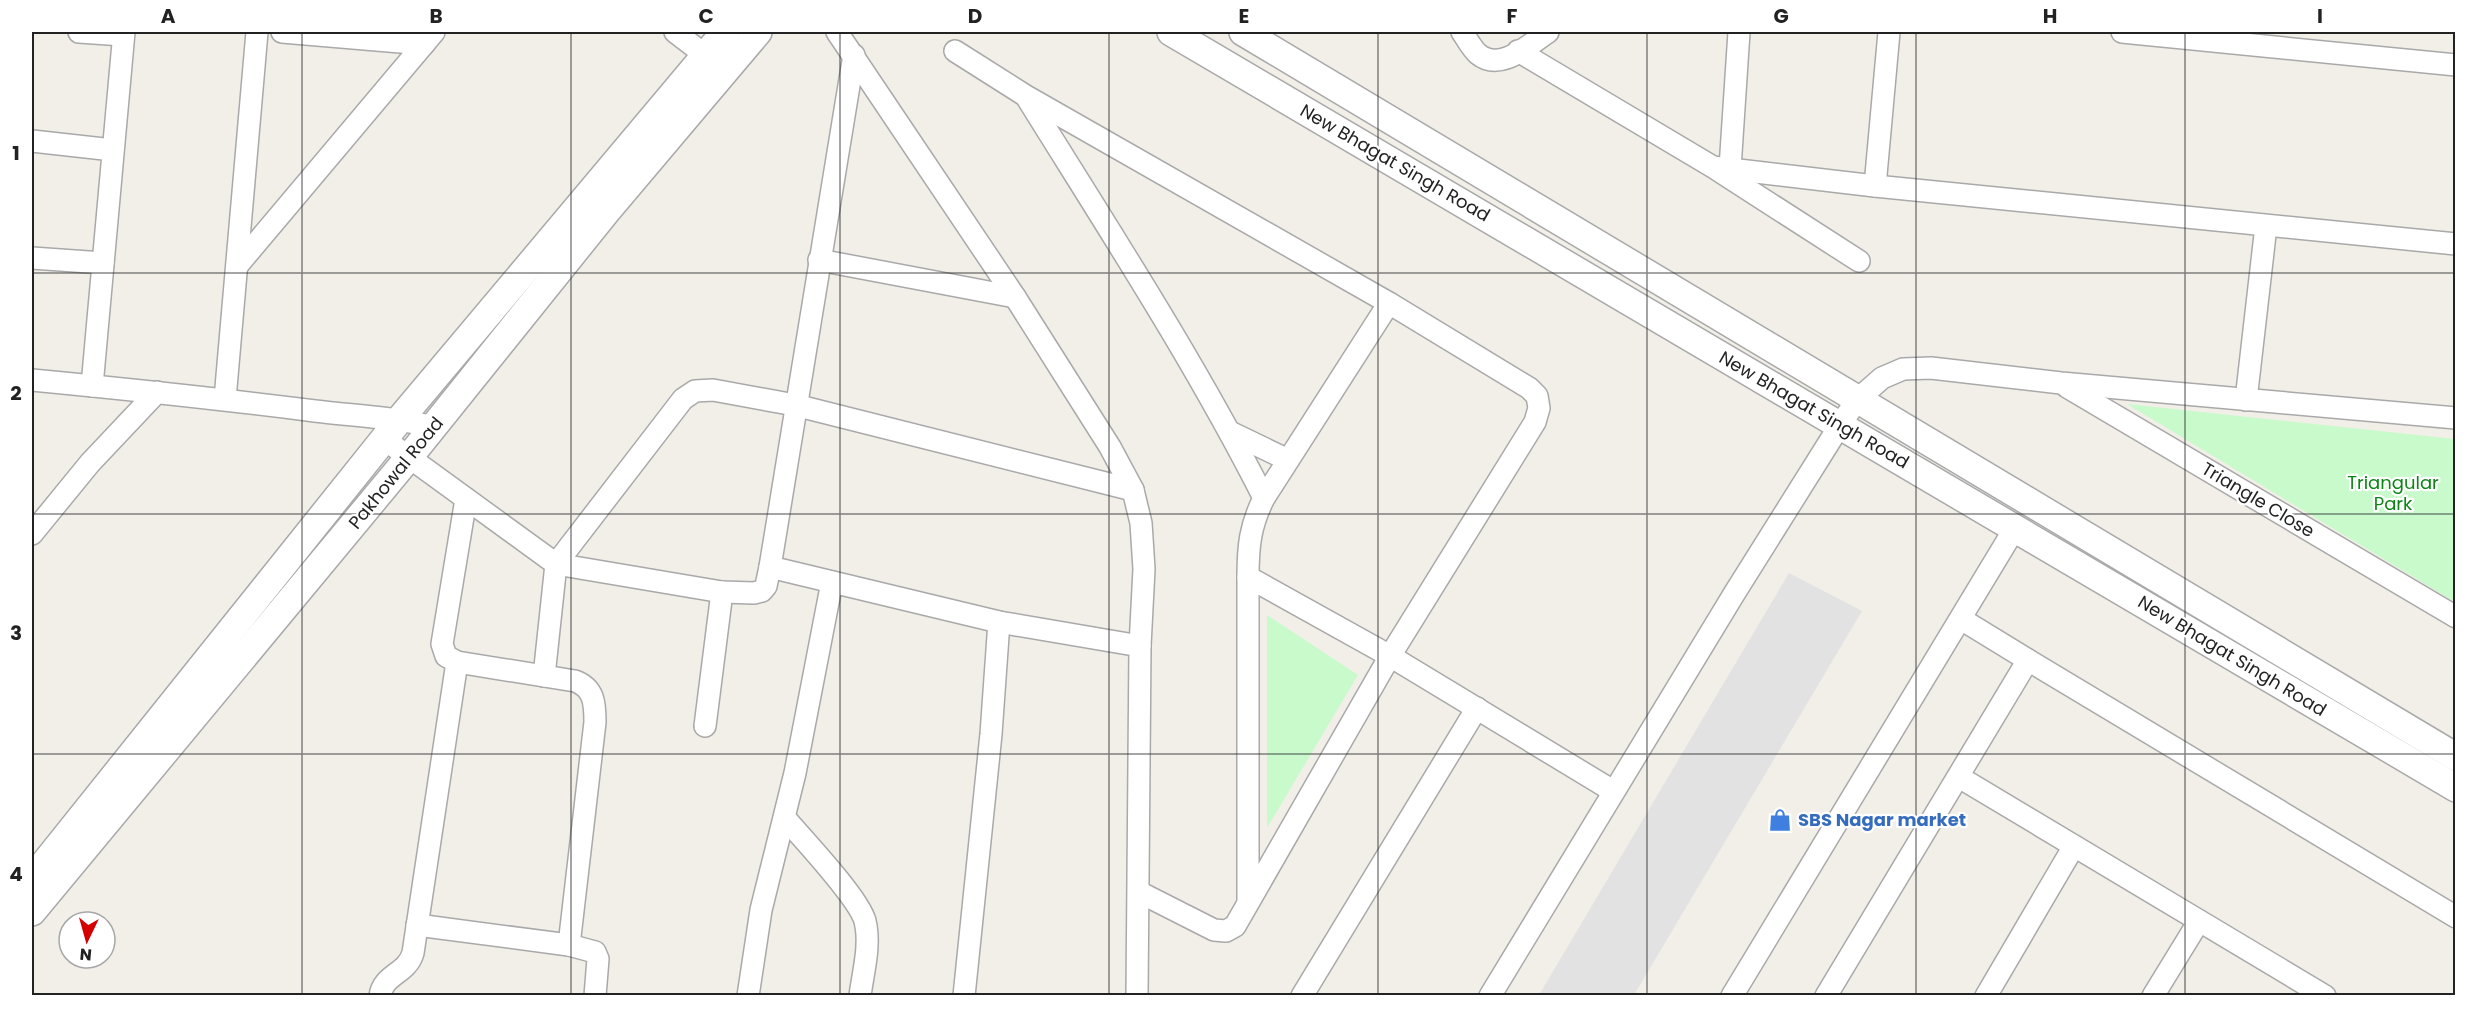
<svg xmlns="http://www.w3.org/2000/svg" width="2487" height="1027" font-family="Poppins,sans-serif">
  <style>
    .park { fill: #c8facc }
    .parking { fill: #e2e2e2 }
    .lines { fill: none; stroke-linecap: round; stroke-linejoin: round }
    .minor-casing { stroke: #a9a9a9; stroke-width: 24 }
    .tertiary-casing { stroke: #a9a9a9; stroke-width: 30 }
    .minor { stroke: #fff; stroke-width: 21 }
    .tertiary { stroke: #fff; stroke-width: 27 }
    .grid { fill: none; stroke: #222; stroke-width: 1.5; stroke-opacity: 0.55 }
    .labels { text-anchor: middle; stroke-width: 4.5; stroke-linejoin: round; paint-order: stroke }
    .street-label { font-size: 18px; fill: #222; stroke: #fff }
    .park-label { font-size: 18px; fill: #0c8416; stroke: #fff }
    .shop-label { font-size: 18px; font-weight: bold; fill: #366cbe; stroke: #fff; text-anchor: start }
    .neatline { fill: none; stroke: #222; stroke-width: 2 }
    .grid-label { font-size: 20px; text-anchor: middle; font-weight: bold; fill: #222 }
  </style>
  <rect width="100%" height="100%" fill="#f2efe9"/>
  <g class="park">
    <path d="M 2127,404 L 2455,439 L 2455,602 Z"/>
    <path d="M 1267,615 L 1358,675 L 1267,828 Z"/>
  </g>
  <path class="parking" d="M 1789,573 L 1862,611 L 1634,995 L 1539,995 Z"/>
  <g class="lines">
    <g class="minor-casing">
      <g id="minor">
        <path d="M 79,32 L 123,35"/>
        <path d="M 282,32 L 424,44"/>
        <path d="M 675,32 L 705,55"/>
        <path d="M 837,32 L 1015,297 L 1110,447 L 1133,490 L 1141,523 L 1144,569 L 1140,646"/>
        <path d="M 1462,32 C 1467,39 1472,49 1478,54 C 1501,73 1529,44 1548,32"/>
        <path d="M 2122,32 L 2456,65"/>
        <path d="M 955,51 L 1026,96 L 1389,303 L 1264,498 C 1250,526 1248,546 1248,577 L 1390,656 L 1613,791"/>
        <path d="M 1518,51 L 1713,167 L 1875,186 L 2456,244"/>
        <path d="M 1027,98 C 1109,230 1194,360 1264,498"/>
        <path d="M 32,141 L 113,150"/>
        <path d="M 1730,168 L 1739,32"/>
        <path d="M 1716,169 L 1859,261"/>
        <path d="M 1875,186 L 1889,32"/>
        <path d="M 32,258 L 103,263"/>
        <path d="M 819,260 L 1015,297"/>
        <path d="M 237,266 L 434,32"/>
        <path d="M 32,380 C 126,389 221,399 315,411 C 355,416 394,417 433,427"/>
        <path d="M 92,386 L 124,32"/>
        <path d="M 2067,387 L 2456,617"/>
        <path d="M 225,399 L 257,32"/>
        <path d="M 2246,400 L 2266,226"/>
        <path d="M 1230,432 L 1288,460"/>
        <path d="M 384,439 L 556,564 L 722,592 L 754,593 L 762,591 L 766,586 L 770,567 L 854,55"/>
        <path d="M 32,534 L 90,463 L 157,392"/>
        <path d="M 770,567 L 999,622 L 1140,646 L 1137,996"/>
        <path d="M 1248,577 L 1248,900"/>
        <path d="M 1961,619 L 2028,660"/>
        <path d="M 457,662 L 575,681 C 594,688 595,703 595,722 L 569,945 L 595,952 L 598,959 L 595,996"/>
        <path d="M 544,676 L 556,564 L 683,399 L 695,391 L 713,390 L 795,405 L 1133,490"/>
        <path d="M 705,726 L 722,592"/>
        <path d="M 1959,777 L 2325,996"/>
        <path d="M 785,818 C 803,839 859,898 865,921 C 871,945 863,972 860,996"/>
        <path d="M 1139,892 L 1214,930 L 1226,931 L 1235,926 L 1390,656 L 1535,422 L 1539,408 L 1537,396 L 1529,388 L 1389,303"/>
        <path d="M 417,925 L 569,945"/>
        <path d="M 380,996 C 383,974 407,974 413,953 L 457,662 L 446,656 L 442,644 L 466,499"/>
        <path d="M 748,996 L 761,910 L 795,773 L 832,582"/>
        <path d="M 964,996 L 991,734 L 999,622"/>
        <path d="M 1302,996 L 1477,708"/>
        <path d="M 1490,996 L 1734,594 L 1840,425 L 1857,400 L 1882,378 L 1903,369 L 1931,368 L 2061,383 L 2456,418"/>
        <path d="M 1732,996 L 2015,528"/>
        <path d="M 1826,996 L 2028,660 L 2456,917"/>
        <path d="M 1986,996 L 2074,846"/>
        <path d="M 2153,996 L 2199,921"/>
      </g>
    </g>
    <g class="tertiary-casing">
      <g id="tertiary">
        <path d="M 1171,32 L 2456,788"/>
        <path d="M 1243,32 L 2456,757"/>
        <path d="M 32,879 L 400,419 L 725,32"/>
        <path d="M 32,912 L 410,456 L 606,212 L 758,32"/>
      </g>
    </g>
    <use href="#minor" class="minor"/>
    <use href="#tertiary" class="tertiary"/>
  </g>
  <path class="grid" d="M 302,32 L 302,996M 571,32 L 571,996M 840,32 L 840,996M 1109,32 L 1109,996M 1378,32 L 1378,996M 1647,32 L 1647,996M 1916,32 L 1916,996M 2185,32 L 2185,996M 32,273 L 2456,273M 32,514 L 2456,514M 32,754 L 2456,754"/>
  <defs>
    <g id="shop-bare" transform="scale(1.8)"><path d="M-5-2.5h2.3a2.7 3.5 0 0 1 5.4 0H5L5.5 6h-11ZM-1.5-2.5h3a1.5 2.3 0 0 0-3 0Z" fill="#3f7fe0" stroke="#fff" stroke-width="2.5" paint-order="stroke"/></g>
  </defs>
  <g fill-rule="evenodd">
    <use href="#shop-bare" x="1780" y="820"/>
  </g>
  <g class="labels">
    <g class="street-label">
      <text transform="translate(1395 163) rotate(30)" y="6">New Bhagat Singh Road</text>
      <text transform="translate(1814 410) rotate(30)" y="6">New Bhagat Singh Road</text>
      <text transform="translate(396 473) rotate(-51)" y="6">Pakhowal Road</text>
      <text transform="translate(2258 500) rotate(31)" y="6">Triangle Close</text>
      <text transform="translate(2232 656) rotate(31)" y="6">New Bhagat Singh Road</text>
    </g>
    <g class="park-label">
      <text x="2393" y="489">Triangular<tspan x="2393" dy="21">Park</tspan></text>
    </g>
    <g class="shop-label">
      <text x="1798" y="826">SBS Nagar market</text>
    </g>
  </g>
  <rect width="2487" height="1027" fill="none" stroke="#ffffff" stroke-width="66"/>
  <g transform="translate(87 940) rotate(185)"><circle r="28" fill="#ffffff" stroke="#a7a7a7" stroke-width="1.5"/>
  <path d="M0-4.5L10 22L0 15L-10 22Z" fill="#d40000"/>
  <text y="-9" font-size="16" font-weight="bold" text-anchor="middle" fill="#222222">N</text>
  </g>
  <rect x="33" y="33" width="2421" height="961" class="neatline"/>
  <g class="grid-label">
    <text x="168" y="23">A</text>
    <text x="436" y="23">B</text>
    <text x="706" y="23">C</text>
    <text x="975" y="23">D</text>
    <text x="1244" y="23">E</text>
    <text x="1512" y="23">F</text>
    <text x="1781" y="23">G</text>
    <text x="2050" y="23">H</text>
    <text x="2320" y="23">I</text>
    <text x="16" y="160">1</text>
    <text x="16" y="400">2</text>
    <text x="16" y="640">3</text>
    <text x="16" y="881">4</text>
  </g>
</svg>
